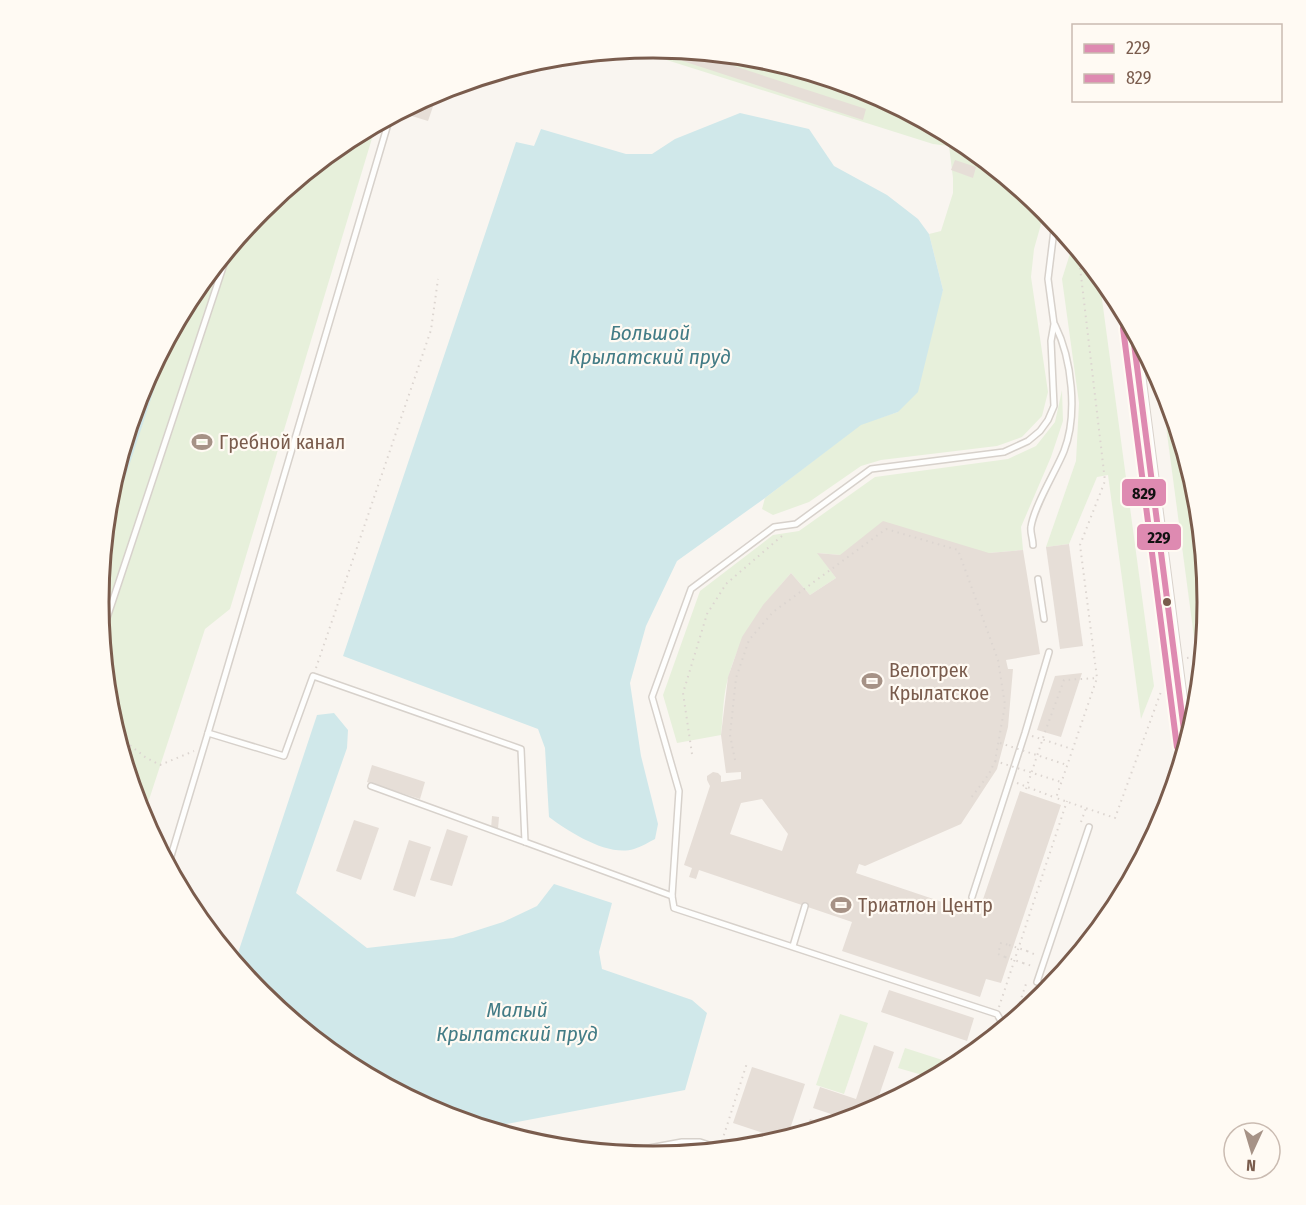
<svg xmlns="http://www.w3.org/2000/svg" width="1306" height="1205" font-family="'Fira Sans Condensed',sans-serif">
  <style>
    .green { fill: #e7f0db }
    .water { fill: #d0e8ea }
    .building { fill: #e6ded7; fill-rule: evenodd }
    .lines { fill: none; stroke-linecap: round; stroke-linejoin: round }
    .lane-casing { stroke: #d7d1cb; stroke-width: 8 }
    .secondary-casing { stroke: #d9d2cb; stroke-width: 16 }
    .path { stroke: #dcd5d0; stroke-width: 2; stroke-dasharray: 1.5 4.5; stroke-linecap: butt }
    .lane { stroke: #fefefd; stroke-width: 5 }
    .secondary { stroke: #fefefd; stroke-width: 14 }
    .path-bridge { stroke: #dcd5d0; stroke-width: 2; stroke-dasharray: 1.5 4.5; stroke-linecap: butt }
    .bus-1-casing { stroke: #fffaf3; stroke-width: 10 }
    .bus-2-casing { stroke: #fffaf3; stroke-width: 10 }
    .bus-1 { stroke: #de8ab1; stroke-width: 6 }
    .bus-2 { stroke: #de8ab1; stroke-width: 6 }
    .bus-dot { fill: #7a5c4d; stroke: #fffaf3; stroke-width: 2 }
    .labels { text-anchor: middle; stroke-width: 4.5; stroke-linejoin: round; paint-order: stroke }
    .poi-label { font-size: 20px; fill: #7a5c4d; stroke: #fffaf3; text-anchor: start }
    .water-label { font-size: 21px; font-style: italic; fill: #437c86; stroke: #fffaf3 }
    .rim { fill: none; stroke: #7a5c4d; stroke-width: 3 }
    .line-badge { stroke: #fffaf3; stroke-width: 2 }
    .pale-badge-label { font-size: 16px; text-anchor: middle; font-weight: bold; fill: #111 }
  </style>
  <rect width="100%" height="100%" fill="#f9f5f0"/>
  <g class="green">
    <path d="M 653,48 L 762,59 L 866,90 L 961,142 L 1045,210 L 1034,249 L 1031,277 L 1048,392 L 1042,416 L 1022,437 L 997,446 L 881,460 L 861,466 L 809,502 L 773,515 L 762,509 L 765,498 L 861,424 L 898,412 L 943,290 L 929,234 L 941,231 L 953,193 L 953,178 L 949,146 L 933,144 L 635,50 Z"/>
    <path d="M 376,125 L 230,609 L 205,629 L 143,818 L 109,710 L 99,602 L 109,494 L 141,390 L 192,294 L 261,210 L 345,141 Z"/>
    <path d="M 1073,244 L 1099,277 L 1154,686 L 1141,719 L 1108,475 L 1097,477 L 1069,544 L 1046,547 L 1076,461 L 1079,403 L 1062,279 Z"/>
    <path d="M 1160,381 L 1165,391 L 1197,495 L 1207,603 L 1200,682 Z"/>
    <path d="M 1062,390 L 1063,421 L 1051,457 L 1021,527 L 1023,550 L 989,553 L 840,555 L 818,553 L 836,578 L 810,595 L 791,573 C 763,605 741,633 729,675 C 723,693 723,715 721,735 L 677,743 L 663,695 L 700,591 L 773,535 L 799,531 L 875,477 L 1008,459 L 1036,446 L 1055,422 Z"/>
    <path d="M 840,1014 L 868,1023 L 844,1094 L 816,1085 Z"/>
    <path d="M 905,1048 L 958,1065 L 933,1078 L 898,1068 Z"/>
  </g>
  <g class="water">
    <path d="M 740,113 L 809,129 L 834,166 L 887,195 L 918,219 L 929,234 L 943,290 L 918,392 L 898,412 L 861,425 L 765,498 L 677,561 L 646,626 L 630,683 L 641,756 L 658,824 L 655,839 C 649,842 641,847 634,849 C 608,857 569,832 549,817 L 545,748 L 538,729 L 343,656 L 516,142 L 534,146 L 541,129 L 626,154 L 652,154 L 675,139 Z"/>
    <path d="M 175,326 L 105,539 L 109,494 L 141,390 Z"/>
    <path d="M 334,713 L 348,730 L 347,748 L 296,893 L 367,948 L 453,938 L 503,922 L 537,906 L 554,884 L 612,903 L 599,952 L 602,969 L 692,1000 L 707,1013 L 685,1090 L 485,1128 L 440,1115 L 345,1063 L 261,994 L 235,962 L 317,715 Z"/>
  </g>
  <g class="building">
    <path d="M 653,48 L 691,52 L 866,109 L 863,120 L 646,49 Z"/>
    <path d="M 438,92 L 428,121 L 402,113 L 403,111 Z"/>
    <path d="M 955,160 L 976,167 L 973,178 L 951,170 Z"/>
    <path d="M 883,521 L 989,553 L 1023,550 L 1040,654 L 1006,660 L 1008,669 L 1013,669 L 1008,727 L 997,769 L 961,824 L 865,866 L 859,864 L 856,873 L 978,914 L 1020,791 L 1061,805 L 1001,983 L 986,979 L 980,997 L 842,951 L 852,922 L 699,870 L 696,879 L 689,877 L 692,868 L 684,865 L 710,786 L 707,780 L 707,776 L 713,772 L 718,773 L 721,776 L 721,782 L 741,779 L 741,772 L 726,773 L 721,735 L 728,677 L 742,637 L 763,605 L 791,573 L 810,595 L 836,578 L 817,553 L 840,555 ZM 762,799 L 788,834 L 782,851 L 730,834 L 741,803 Z"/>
    <path d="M 1069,544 L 1083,646 L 1060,649 L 1046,547 Z"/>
    <path d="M 1082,673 L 1061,737 L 1037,730 L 1055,676 Z"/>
    <path d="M 372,765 L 425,782 L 420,799 L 367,782 Z"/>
    <path d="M 492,816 L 499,817 L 498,829 L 491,829 Z"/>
    <path d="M 354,820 L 379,828 L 361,880 L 336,871 Z"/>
    <path d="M 447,829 L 468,836 L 452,886 L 430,880 Z"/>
    <path d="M 409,840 L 431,847 L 415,897 L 393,890 Z"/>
    <path d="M 889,990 L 974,1018 L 967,1041 L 881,1012 Z"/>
    <path d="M 874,1045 L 894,1052 L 874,1110 L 849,1120 L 813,1108 L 820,1087 L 856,1099 Z"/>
    <path d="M 752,1067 L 805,1084 L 787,1138 L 784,1140 L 733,1123 Z"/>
    <path d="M 810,1119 L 830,1126 L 805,1133 Z"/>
  </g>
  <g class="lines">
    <g class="lane-casing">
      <g id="lane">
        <path d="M 1033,545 C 1033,539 1030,532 1031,527 C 1034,506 1056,471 1064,451 C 1078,415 1072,359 1055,325"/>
        <path d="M 1038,579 L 1044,619"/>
        <path d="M 102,633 L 229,249"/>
        <path d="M 208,733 L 390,117"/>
        <path d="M 371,786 L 525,842"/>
        <path d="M 168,866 L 208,733 L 284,756 L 313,676 L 521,749 L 525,842 L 672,896"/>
        <path d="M 972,897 L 1025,733 L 1049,652"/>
        <path d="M 793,946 L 805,906"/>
        <path d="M 1051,987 L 1037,982 L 1089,827"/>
        <path d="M 1005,1028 L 997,1014 L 674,908 L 672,896 L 679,791 L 652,697 L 691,589 L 774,527 L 796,524 L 871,469 L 1004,452 L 1028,441 L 1040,431 L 1048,420 L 1054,406 L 1051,341 L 1054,324 L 1048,279 L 1055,222"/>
        <path d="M 582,1150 L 610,1147 L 633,1151 L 682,1142 L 700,1142 L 724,1150"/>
      </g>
    </g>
    <g class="secondary-casing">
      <path id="secondary" d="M 1132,327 L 1186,746"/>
    </g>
    <g class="path">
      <path d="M 1078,250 L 1105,481 L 1080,545 L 1097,678 L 1056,798 L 1115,818 L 1162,689"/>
      <path d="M 1187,658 L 1202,656"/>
      <path d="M 316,668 L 431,330 L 438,279"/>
      <path d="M 1045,732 L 1064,680 L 1097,678"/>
      <path d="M 116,734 L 145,757 L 160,765 L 194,751"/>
      <path d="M 1032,736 L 1072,749"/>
      <path d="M 692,754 L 683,693 L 707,614 L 726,584 L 783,535"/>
      <path d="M 735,760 L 730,735 L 736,678 L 749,640 L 773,612 L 886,529 L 958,550 L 998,660 L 1005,705 L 995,761 L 989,774 L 971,798"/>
      <path d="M 1017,783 L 1056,798"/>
      <path d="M 1081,822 L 1086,808"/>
      <path d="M 1027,951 L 1036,955"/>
      <path d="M 1005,957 L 998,954 L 1001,943 L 1009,945"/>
      <path d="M 1023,963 L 1032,966"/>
      <path d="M 999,1007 L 1067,801"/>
      <path d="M 1014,1020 L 1027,981"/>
      <path d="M 722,1141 L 747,1063"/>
    </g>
    <use href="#lane" class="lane"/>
    <use href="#secondary" class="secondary"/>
    <g class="path-bridge">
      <path d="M 1000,743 L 1067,765"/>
      <path d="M 995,761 L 1061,782"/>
      <path d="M 1026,789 L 1045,732"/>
      <path d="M 1009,945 L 1027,951"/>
      <path d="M 1005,957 L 1023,963"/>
    </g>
    <g class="bus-1-casing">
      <path id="bus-1" d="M 1132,328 L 1186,746"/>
    </g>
    <g class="bus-2-casing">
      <path id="bus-2" d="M 1123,328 L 1177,747"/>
    </g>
    <use href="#bus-1" class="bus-1"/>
    <use href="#bus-2" class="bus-2"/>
  </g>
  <defs>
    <g id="stadium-bare" transform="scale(1.62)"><path d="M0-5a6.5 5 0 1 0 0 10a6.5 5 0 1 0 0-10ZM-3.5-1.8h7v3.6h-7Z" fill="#a69286" stroke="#fffaf3" stroke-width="2.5" paint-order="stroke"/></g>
  </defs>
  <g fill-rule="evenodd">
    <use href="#stadium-bare" x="202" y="442"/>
    <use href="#stadium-bare" x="872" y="681"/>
    <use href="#stadium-bare" x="841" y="905"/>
  </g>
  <circle class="bus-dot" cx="1167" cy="602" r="5"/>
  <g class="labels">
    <g class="poi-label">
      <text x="219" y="449">Гребной канал</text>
      <text x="889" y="677">Велотрек<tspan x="889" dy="23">Крылатское</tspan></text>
      <text x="858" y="912">Триатлон Центр</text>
    </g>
    <g class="water-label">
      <text x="650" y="340">Большой<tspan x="650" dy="24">Крылатский пруд</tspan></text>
      <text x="517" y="1017">Малый<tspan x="517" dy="24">Крылатский пруд</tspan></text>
    </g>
  </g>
  <path d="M0 0H1306V1205H0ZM109 602a544 544 0 1 1 1088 0a544 544 0 1 1-1088 0Z" fill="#fffaf3" fill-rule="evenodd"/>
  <path class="rim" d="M109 602a544 544 0 1 1 1088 0a544 544 0 1 1-1088 0Z"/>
  <g class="line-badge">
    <rect x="1121" y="478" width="46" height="29" rx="6" fill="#de8ab1"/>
    <rect x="1136" y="523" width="46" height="28" rx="6" fill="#de8ab1"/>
  </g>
  <g class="pale-badge-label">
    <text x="1144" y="499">829</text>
    <text x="1159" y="543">229</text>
  </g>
  <rect x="1072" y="24" width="210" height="78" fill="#fffaf3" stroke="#cabbb1" stroke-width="1.5"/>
  <rect x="1084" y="44" width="30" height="9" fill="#de8ab1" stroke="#cabbb1" stroke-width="1.5"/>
  <text x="1126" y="54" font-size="18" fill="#7a5c4d">229</text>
  <rect x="1084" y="74" width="30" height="9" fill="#de8ab1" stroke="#cabbb1" stroke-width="1.5"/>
  <text x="1126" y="84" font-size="18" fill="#7a5c4d">829</text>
  <g transform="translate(1252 1151) rotate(184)"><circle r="28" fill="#fffaf3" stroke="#cabbb1" stroke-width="1.5"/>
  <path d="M0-4.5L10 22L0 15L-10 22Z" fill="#a69286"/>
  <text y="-9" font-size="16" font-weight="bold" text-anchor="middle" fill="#7a5c4d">N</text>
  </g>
</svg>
